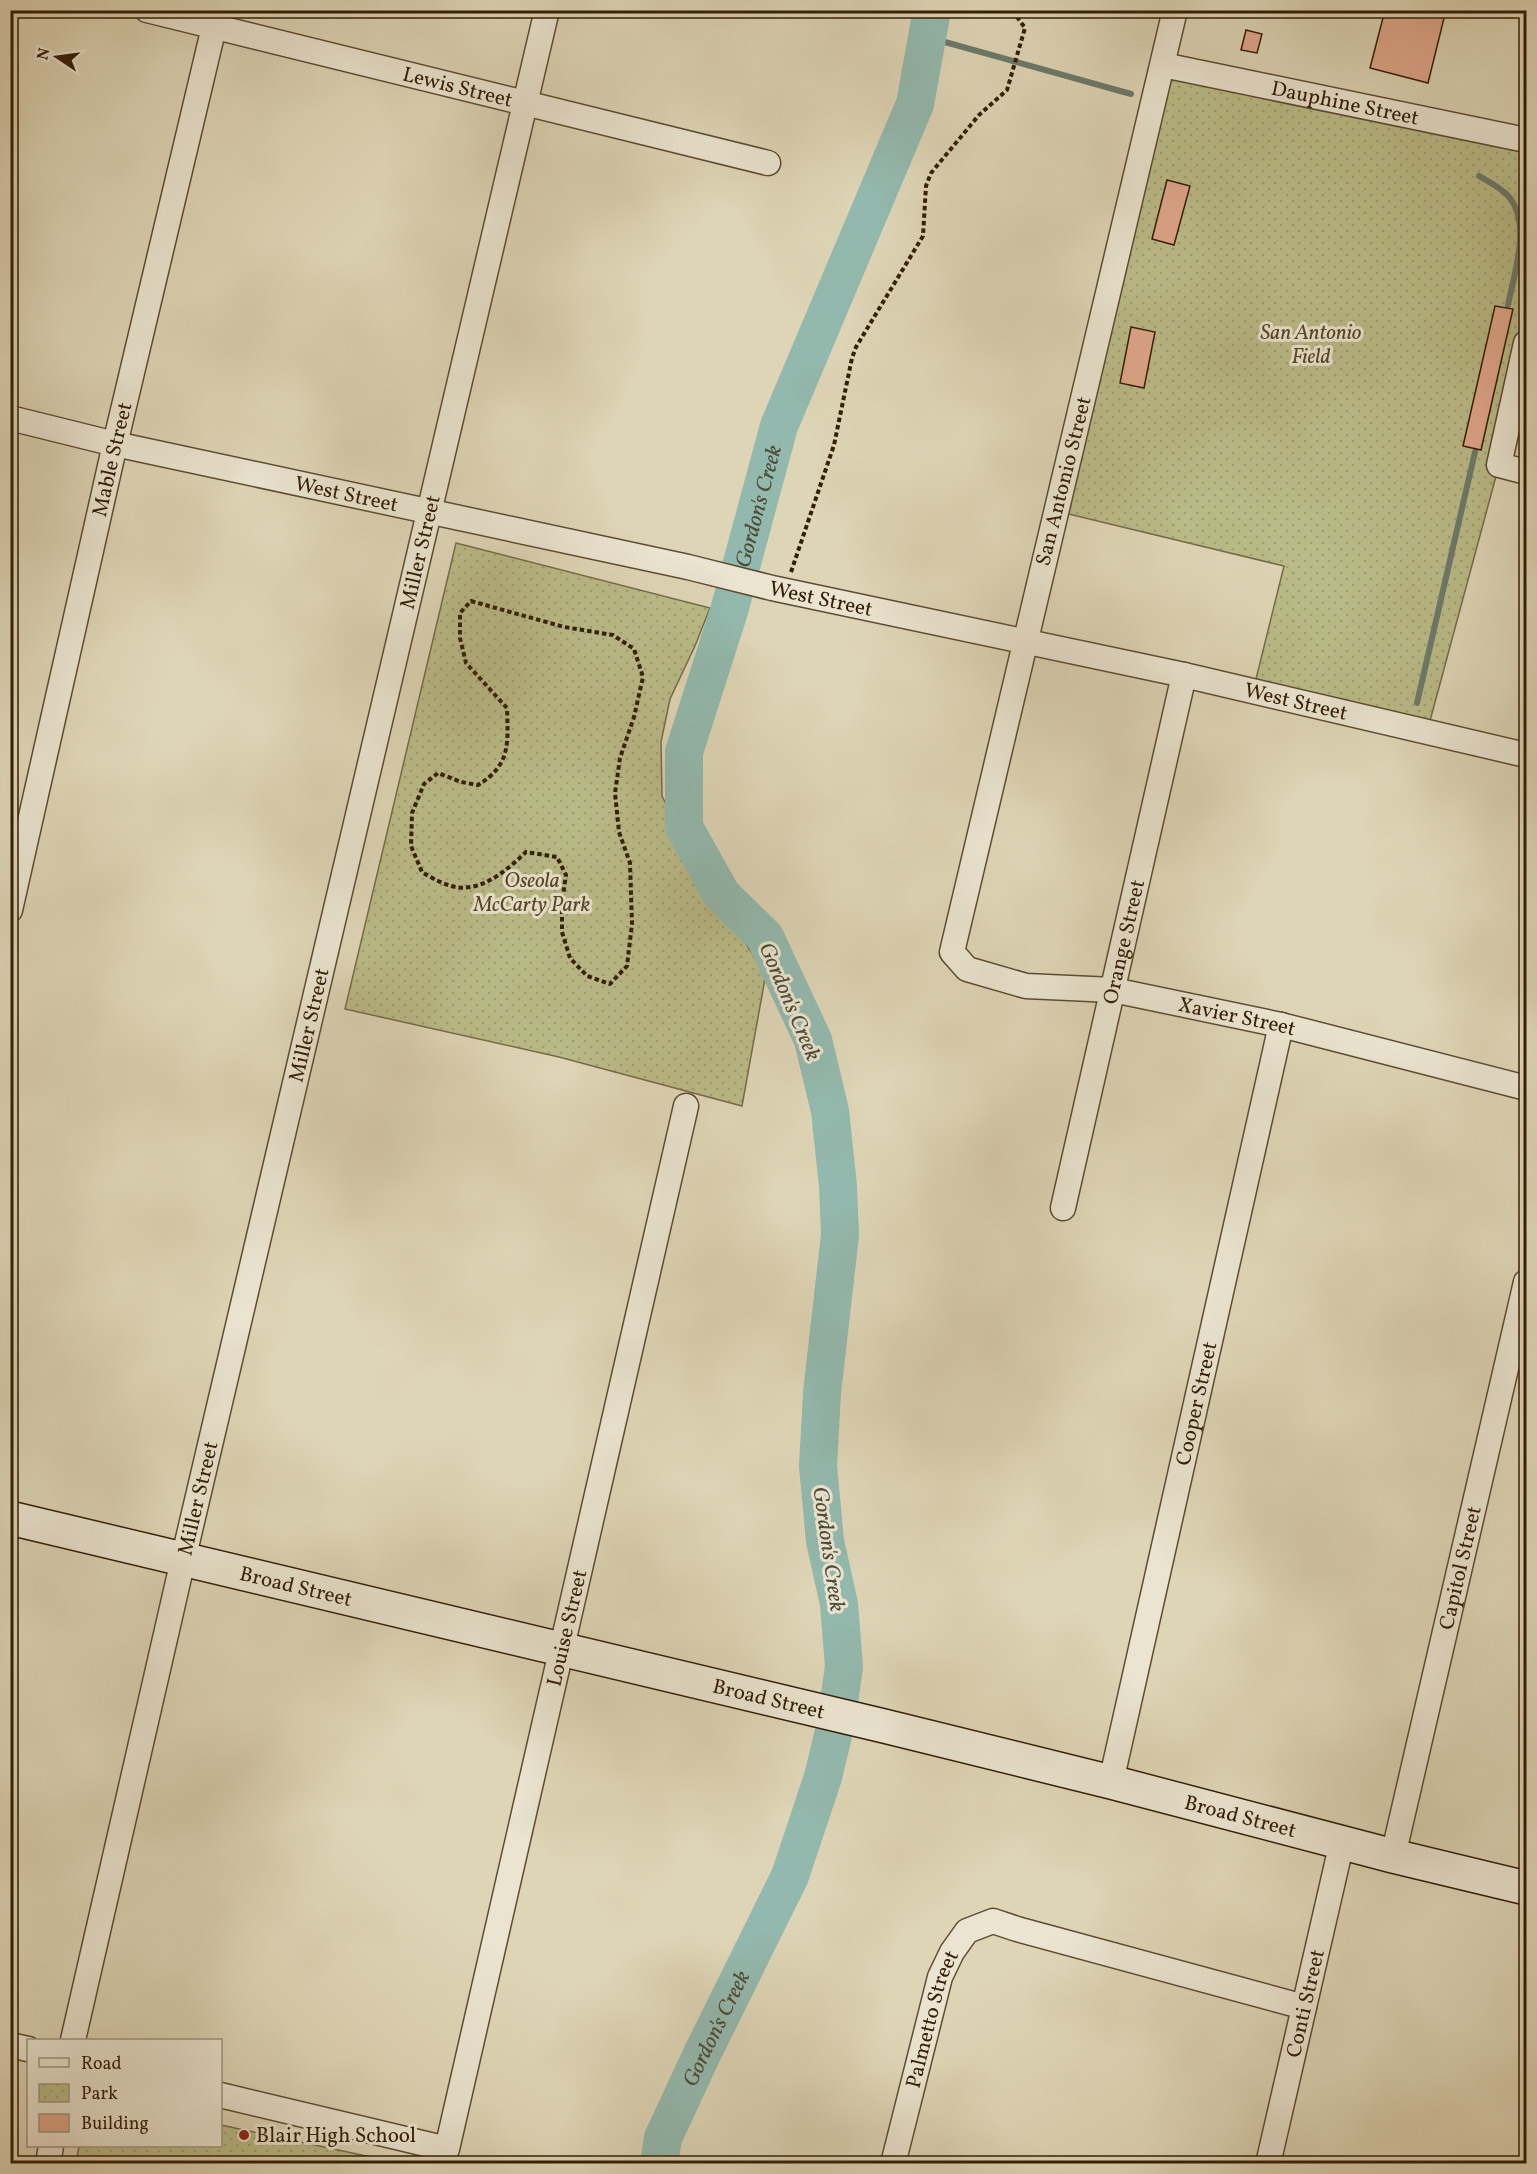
<svg xmlns="http://www.w3.org/2000/svg" width="1537" height="2174" font-family="Vollkorn,serif">
  <style>
    .park { fill: url(#park-dots); stroke: #766c47; stroke-width: 1.5 }
    .lines { fill: none; stroke-linecap: round; stroke-linejoin: round }
    .stream { stroke: #6c7b6b; stroke-width: 6 }
    .river { stroke: #93b9ae; stroke-width: 38 }
    .building { fill: #e0a78b; stroke: #321e06; stroke-width: 1.5 }
    .street-casing { stroke: #5d4c32; stroke-width: 27 }
    .secondary-casing { stroke: #321e06; stroke-width: 36 }
    .path { stroke: #321e06; stroke-width: 4; stroke-dasharray: 4.5 3; stroke-linecap: butt }
    .street { stroke: #eae4d0; stroke-width: 24 }
    .secondary { stroke: #eae4d0; stroke-width: 33 }
    .poi-dot { fill: #8f2418; stroke: #eae4d0; stroke-width: 2 }
    .labels { text-anchor: middle; stroke-width: 6; stroke-linejoin: round; paint-order: stroke }
    .street-label { font-size: 21px; fill: #321e06; stroke: #eae4d0 }
    .park-label { font-size: 21px; font-style: italic; fill: #544526; stroke: #eae4d0 }
    .poi-label { font-size: 21px; fill: #321e06; stroke: #eae4d0; text-anchor: start }
    .water-label { font-size: 22px; font-style: italic; fill: #4f4c38; stroke: #eae4d0 }
  </style>
  <defs>
    <pattern id="park-dots" width="8" height="8" patternUnits="userSpaceOnUse" patternTransform="scale(1.5)"><rect width="8" height="8" fill="#babb88"/><path d="M2 2h.1M6 6h.1" fill="none" stroke="#a0a074" stroke-width="1.8" stroke-linecap="round"/></pattern>
  </defs>
  <rect width="100%" height="100%" fill="#ded5b6"/>
  <filter id="stains"><feTurbulence type="fractalNoise" baseFrequency=".00333" numOctaves="4"/><feColorMatrix values="0 0 0 0 .2 0 0 0 0 .09 0 0 0 0 .02 0 0 0 .5 -.17"/></filter>
  <radialGradient id="worn" r=".72"><stop offset=".6" stop-color="#630" stop-opacity="0"/><stop offset="1" stop-color="#630" stop-opacity=".3"/></radialGradient>
  <g class="park">
    <path d="M 1163,65 L 1526,140 L 1526,343 L 1499,465 L 1427,732 L 1253,691 L 1284,566 L 1056,511 Z"/>
    <path d="M 456,543 L 710,608 L 695,646 L 670,699 L 661,742 L 662,796 L 674,820 L 681,846 L 694,879 L 718,911 L 735,928 L 766,973 L 742,1106 L 559,1057 L 345,1009 Z"/>
    <path d="M 221,2125 L 399,2163 L 76,2163 L 79,2146 L 220,2146 Z"/>
  </g>
  <g class="lines">
    <g class="stream">
      <path d="M 927,37 L 1131,94"/>
      <path d="M 1479,176 C 1489,182 1502,188 1510,198 C 1531,225 1514,275 1508,305"/>
      <path d="M 1417,703 L 1475,452"/>
    </g>
    <path class="river" id="s1" d="M 659,2164 L 663,2138 L 702,2054 L 790,1876 L 823,1777 L 836,1723 L 844,1667 L 839,1604 L 825,1541 L 818,1466 L 822,1393 L 840,1235 L 838,1186 L 830,1111 L 813,1040 L 765,937 L 722,895 L 684,827 L 684,752 L 729,611 L 779,426 L 915,104 L 932,10"/>
  </g>
  <g class="building">
    <path d="M 1385,10 L 1446,10 L 1428,83 L 1370,68 Z"/>
    <path d="M 1246,30 L 1262,34 L 1257,53 L 1241,50 Z"/>
    <path d="M 1167,180 L 1190,186 L 1174,245 L 1152,239 Z"/>
    <path d="M 1495,306 L 1513,309 L 1481,450 L 1463,446 Z"/>
    <path d="M 1131,327 L 1155,332 L 1144,388 L 1120,383 Z"/>
  </g>
  <g class="lines">
    <g class="street-casing">
      <g id="street">
        <path id="s2" d="M 147,10 L 768,163"/>
        <path id="s3" d="M 1175,10 L 952,952 L 967,969 L 1026,986 L 1113,990 L 1281,1025 L 1526,1088"/>
        <path id="s4" d="M 1163,65 L 1526,140"/>
        <path d="M 1526,343 L 1499,465 L 1526,472"/>
        <path id="s5" d="M 10,418 L 115,444 L 688,567 L 772,588 L 1184,675 L 1526,755"/>
        <path id="s6" d="M 10,910 L 115,444 L 218,10"/>
        <path id="s7" d="M 1063,1208 L 1184,675"/>
        <path id="s8" d="M 1111,1782 L 1281,1025"/>
        <path id="s9" d="M 1393,1856 L 1526,1282"/>
        <path id="s10" d="M 73,2040 L 183,1560 L 547,10"/>
        <path d="M 10,2045 L 28,2049"/>
        <path id="s11" d="M 220,2095 L 447,2149 L 686,1106"/>
        <path d="M 48,2164 L 51,2146"/>
        <path id="s12" d="M 893,2164 L 940,1977 L 952,1952 L 967,1931 L 993,1921 L 1017,1929 L 1304,2007"/>
        <path id="s13" d="M 1268,2164 L 1342,1842"/>
      </g>
    </g>
    <g class="secondary-casing">
      <g id="secondary">
        <path id="s14" d="M 10,1518 L 884,1726 L 1111,1782 L 1393,1856 L 1526,1888"/>
      </g>
    </g>
    <g class="path">
      <path d="M 791,572 L 834,445 L 852,358 L 856,347 L 923,236 L 926,186 L 931,173 L 979,115 L 1007,90 L 1025,28 L 1012,10"/>
      <path d="M 471,601 L 564,627 L 613,635 L 634,649 L 643,677 L 634,717 L 620,758 L 615,793 L 619,832 L 630,863 L 632,924 L 627,966 L 610,984 L 587,976 L 570,958 L 562,932 L 562,902 L 566,875 L 557,857 L 526,852 C 506,871 478,896 448,885 C 439,882 430,877 422,872 L 411,846 L 412,813 L 424,784 L 438,773 L 461,782 L 478,785 C 511,765 508,743 507,708 L 466,663 L 460,638 L 460,613 Z"/>
    </g>
    <use href="#street" class="street"/>
    <use href="#secondary" class="secondary"/>
  </g>
  <circle class="poi-dot" cx="244" cy="2135" r="6"/>
  <g class="labels">
    <g class="street-label">
      <text dy="7" stroke="none"><textPath href="#s2" startOffset="320">Lewis Street</textPath></text>
      <text dy="7" stroke="none"><textPath href="#s4" startOffset="186">Dauphine Street</textPath></text>
      <text dy="7" stroke="none"><textPath href="#s6" startOffset="462">Mable Street</textPath></text>
      <text transform="translate(1063 481) rotate(-76)" y="7">San Antonio Street</text>
      <text dy="7" stroke="none"><textPath href="#s5" startOffset="345">West Street</textPath></text>
      <text dy="7" stroke="none"><textPath href="#s10" startOffset="1528">Miller Street</textPath></text>
      <text dy="7" stroke="none"><textPath href="#s5" startOffset="831">West Street</textPath></text>
      <text dy="7" stroke="none"><textPath href="#s5" startOffset="1317">West Street</textPath></text>
      <text dy="7" stroke="none"><textPath href="#s7" startOffset="273">Orange Street</textPath></text>
      <text dy="7" stroke="none"><textPath href="#s3" startOffset="1266">Xavier Street</textPath></text>
      <text dy="7" stroke="none"><textPath href="#s10" startOffset="1042">Miller Street</textPath></text>
      <text dy="7" stroke="none"><textPath href="#s8" startOffset="388">Cooper Street</textPath></text>
      <text dy="7" stroke="none"><textPath href="#s10" startOffset="556">Miller Street</textPath></text>
      <text dy="7" stroke="none"><textPath href="#s9" startOffset="296">Capitol Street</textPath></text>
      <text dy="7" stroke="none"><textPath href="#s14" startOffset="294">Broad Street</textPath></text>
      <text dy="7" stroke="none"><textPath href="#s11" startOffset="768">Louise Street</textPath></text>
      <text dy="7" stroke="none"><textPath href="#s14" startOffset="780">Broad Street</textPath></text>
      <text dy="7" stroke="none"><textPath href="#s14" startOffset="1266">Broad Street</textPath></text>
      <text dy="7" stroke="none"><textPath href="#s13" startOffset="165">Conti Street</textPath></text>
      <text dy="7" stroke="none"><textPath href="#s12" startOffset="150">Palmetto Street</textPath></text>
    </g>
    <g class="park-label">
      <text x="1311" y="339">San Antonio<tspan x="1311" dy="24">Field</tspan></text>
      <text x="532" y="887">Oseola<tspan x="532" dy="24">McCarty Park</tspan></text>
    </g>
    <g class="poi-label">
      <text x="256" y="2142">Blair High School</text>
    </g>
    <g class="water-label">
      <text dy="8" stroke="none"><textPath href="#s1" startOffset="1750">Gordon's Creek</textPath></text>
      <text transform="translate(791 1001) rotate(67)" y="8">Gordon's Creek</text>
      <text transform="translate(830 1549) rotate(82)" y="8">Gordon's Creek</text>
      <text dy="8" stroke="none"><textPath href="#s1" startOffset="148">Gordon's Creek</textPath></text>
    </g>
  </g>
  <rect width="1537" height="2174" fill="none" stroke="#ded5b6" stroke-width="36"/>
  <rect x="12" y="12" width="1513" height="2150" fill="none" stroke="#321e06" stroke-width="3"/>
  <rect x="18" y="18" width="1501" height="2138" fill="none" stroke="#321e06" stroke-width="1.5"/>
  <rect x="27" y="2039" width="195" height="108" fill="#eae4d0" stroke="#a0957f" stroke-width="1.5"/>
  <rect x="39" y="2058" width="30" height="9" fill="#eae4d0" stroke="#a0957f" stroke-width="1.5"/>
  <text x="81" y="2069" font-size="18" fill="#321e06">Road</text>
  <rect x="39" y="2084" width="30" height="18" fill="url(#park-dots)" stroke="#a0957f" stroke-width="1.5"/>
  <text x="81" y="2099" font-size="18" fill="#321e06">Park</text>
  <rect x="39" y="2114" width="30" height="18" fill="#e0a78b" stroke="#a0957f" stroke-width="1.5"/>
  <text x="81" y="2129" font-size="18" fill="#321e06">Building</text>
  <g transform="translate(57 57) rotate(283)" stroke="#eae4d0" stroke-width="4.5" paint-order="stroke">
  <path d="M0-4.5L10 22L0 15L-10 22Z" fill="#321e06"/>
  <text y="-9" font-size="16" font-weight="bold" text-anchor="middle" fill="#321e06">N</text>
  </g>
  <rect width="100%" height="100%" filter="url(#stains)"/>
  <rect width="100%" height="100%" fill="url(#worn)"/>
</svg>
